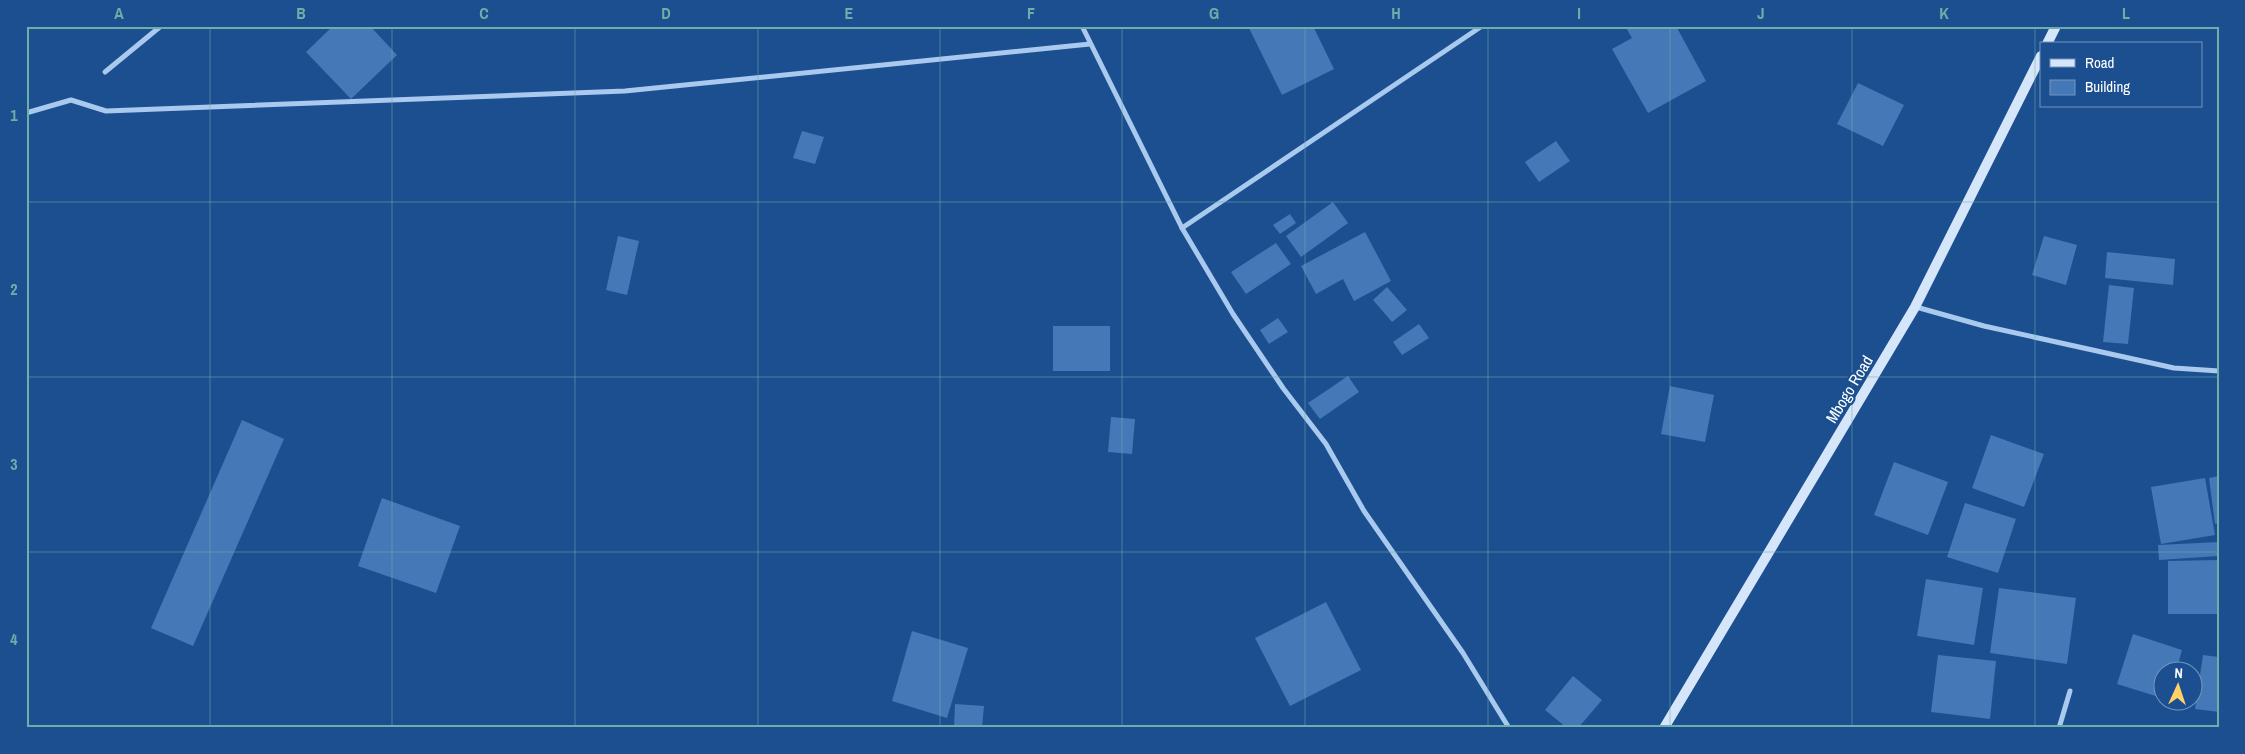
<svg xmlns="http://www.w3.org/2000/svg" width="2245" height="754" font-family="'Archivo Narrow',sans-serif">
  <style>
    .building { fill: #4478b7 }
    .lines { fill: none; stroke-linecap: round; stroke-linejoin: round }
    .street { stroke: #a9c9ee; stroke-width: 5 }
    .secondary { stroke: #d6e6fa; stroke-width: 10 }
    .grid { fill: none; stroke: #6fada8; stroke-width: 1; stroke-opacity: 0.55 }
    .labels { text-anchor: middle; stroke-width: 4.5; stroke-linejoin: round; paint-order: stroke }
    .street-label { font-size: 16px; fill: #fff; stroke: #1b4f8f }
    .neatline { fill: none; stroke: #6fada8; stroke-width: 2 }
    .grid-label { font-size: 16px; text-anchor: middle; font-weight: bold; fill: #6fada8 }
  </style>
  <rect width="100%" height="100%" fill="#1b4f8f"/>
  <g class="building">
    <path d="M 333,26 L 370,26 L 397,55 L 351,99 L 306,52 Z"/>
    <path d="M 1248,26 L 1313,26 L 1334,69 L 1282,95 Z"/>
    <path d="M 1625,26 L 1676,26 L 1706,81 L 1648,113 L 1612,49 L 1632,38 Z"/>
    <path d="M 1858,83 L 1904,105 L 1883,146 L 1837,124 Z"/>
    <path d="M 802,131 L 824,137 L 815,164 L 793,158 Z"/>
    <path d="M 1556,141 L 1570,161 L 1539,182 L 1525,162 Z"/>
    <path d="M 1333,202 L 1348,223 L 1301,257 L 1286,236 Z"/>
    <path d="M 1290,214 L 1296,223 L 1280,234 L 1273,225 Z"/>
    <path d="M 1365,232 L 1391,281 L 1354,301 L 1343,279 L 1316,294 L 1301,266 Z"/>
    <path d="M 618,236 L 639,241 L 627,295 L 606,290 Z"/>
    <path d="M 2044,236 L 2077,245 L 2066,285 L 2032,275 Z"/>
    <path d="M 1276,243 L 1291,264 L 1246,294 L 1231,272 Z"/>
    <path d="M 2107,252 L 2175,259 L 2173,285 L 2105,278 Z"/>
    <path d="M 2109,285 L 2134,288 L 2128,344 L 2103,342 Z"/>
    <path d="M 1387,287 L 1407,310 L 1392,322 L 1373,300 Z"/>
    <path d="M 1278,318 L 1288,332 L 1269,344 L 1260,330 Z"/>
    <path d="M 1419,324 L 1429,338 L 1402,355 L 1393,342 Z"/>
    <rect x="1053" y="326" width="57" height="45"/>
    <path d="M 1348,376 L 1359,392 L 1320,419 L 1308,403 Z"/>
    <path d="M 1670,386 L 1714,395 L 1705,442 L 1661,434 Z"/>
    <path d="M 1111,417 L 1135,419 L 1132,454 L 1108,452 Z"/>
    <path d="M 242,420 L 284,439 L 193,646 L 151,628 Z"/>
    <path d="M 1991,435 L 2044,454 L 2024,507 L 1972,488 Z"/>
    <path d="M 1894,462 L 1948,482 L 1928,535 L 1874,515 Z"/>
    <path d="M 2219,476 L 2219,523 L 2215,524 L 2209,478 Z"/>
    <path d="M 2205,478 L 2215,535 L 2161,544 L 2151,487 Z"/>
    <path d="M 382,498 L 460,526 L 436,593 L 358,566 Z"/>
    <path d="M 1965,503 L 2016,519 L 1998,573 L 1947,557 Z"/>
    <path d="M 2219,542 L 2219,556 L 2159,560 L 2158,545 Z"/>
    <path d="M 2219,560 L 2219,614 L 2168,614 L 2168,561 Z"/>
    <path d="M 1926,579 L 1983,588 L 1974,645 L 1917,636 Z"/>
    <path d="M 1999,588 L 2076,598 L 2067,664 L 1990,653 Z"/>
    <path d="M 1326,602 L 1361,670 L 1290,706 L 1255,638 Z"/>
    <path d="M 912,631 L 968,648 L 947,718 L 892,701 Z"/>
    <path d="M 2133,634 L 2182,650 L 2176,672 L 2162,672 L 2162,698 L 2117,684 Z"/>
    <path d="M 1938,655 L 1996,661 L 1990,719 L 1931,712 Z"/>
    <path d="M 2203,655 L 2219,657 L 2219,712 L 2195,709 Z"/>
    <path d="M 1573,676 L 1602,700 L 1578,728 L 1567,728 L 1545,710 Z"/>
    <path d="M 955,704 L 984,706 L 982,728 L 954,728 Z"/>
  </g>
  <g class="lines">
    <g class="street">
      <path d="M 1082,26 L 1182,228 L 1233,314 L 1283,388 L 1326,444 L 1364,511 L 1463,653 L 1509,728"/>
      <path d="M 105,72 L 161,26"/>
      <path d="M 26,113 L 71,100 L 106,111 L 625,91 L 1090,44"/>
      <path d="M 1182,228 L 1482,26"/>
      <path d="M 1916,307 L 1984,326 L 2174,368 L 2219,371"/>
      <path d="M 2059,728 L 2070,691"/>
    </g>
    <g class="secondary">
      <path d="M 2047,44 L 2056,26"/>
      <path d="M 1664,728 L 1915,307 L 2041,56"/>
    </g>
  </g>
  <path class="grid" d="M 210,26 L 210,728M 392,26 L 392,728M 575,26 L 575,728M 758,26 L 758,728M 940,26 L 940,728M 1122,26 L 1122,728M 1305,26 L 1305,728M 1488,26 L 1488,728M 1670,26 L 1670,728M 1852,26 L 1852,728M 2035,26 L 2035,728M 26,202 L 2219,202M 26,377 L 2219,377M 26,552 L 2219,552"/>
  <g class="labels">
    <g class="street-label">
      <text transform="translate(1849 389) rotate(-59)" y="6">Mbogo Road</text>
    </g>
  </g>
  <rect width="2245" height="754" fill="none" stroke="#1b4f8f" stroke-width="55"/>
  <rect x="2040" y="42" width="162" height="65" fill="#1b4f8f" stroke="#7695bc"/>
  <rect x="2050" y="59" width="25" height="8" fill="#d6e6fa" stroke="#7695bc"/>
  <text x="2085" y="68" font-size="15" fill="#ffffff">Road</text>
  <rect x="2050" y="80" width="25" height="15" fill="#4478b7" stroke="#7695bc"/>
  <text x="2085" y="92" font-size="15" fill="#ffffff">Building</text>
  <g transform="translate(2178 686) rotate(3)"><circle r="24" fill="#1b4f8f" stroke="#7695bc"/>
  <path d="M0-4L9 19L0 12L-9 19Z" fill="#ffd166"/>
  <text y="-8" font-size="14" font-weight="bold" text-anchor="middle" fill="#ffffff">N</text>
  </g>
  <rect x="28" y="28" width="2190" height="698" class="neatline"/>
  <g class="grid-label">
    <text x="119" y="19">A</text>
    <text x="301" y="19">B</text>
    <text x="484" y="19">C</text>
    <text x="666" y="19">D</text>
    <text x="849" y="19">E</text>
    <text x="1031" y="19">F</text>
    <text x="1214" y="19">G</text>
    <text x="1396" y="19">H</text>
    <text x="1579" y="19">I</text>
    <text x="1761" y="19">J</text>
    <text x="1944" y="19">K</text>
    <text x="2126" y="19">L</text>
    <text x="14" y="121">1</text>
    <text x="14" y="295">2</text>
    <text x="14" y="470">3</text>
    <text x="14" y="645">4</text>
  </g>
</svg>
